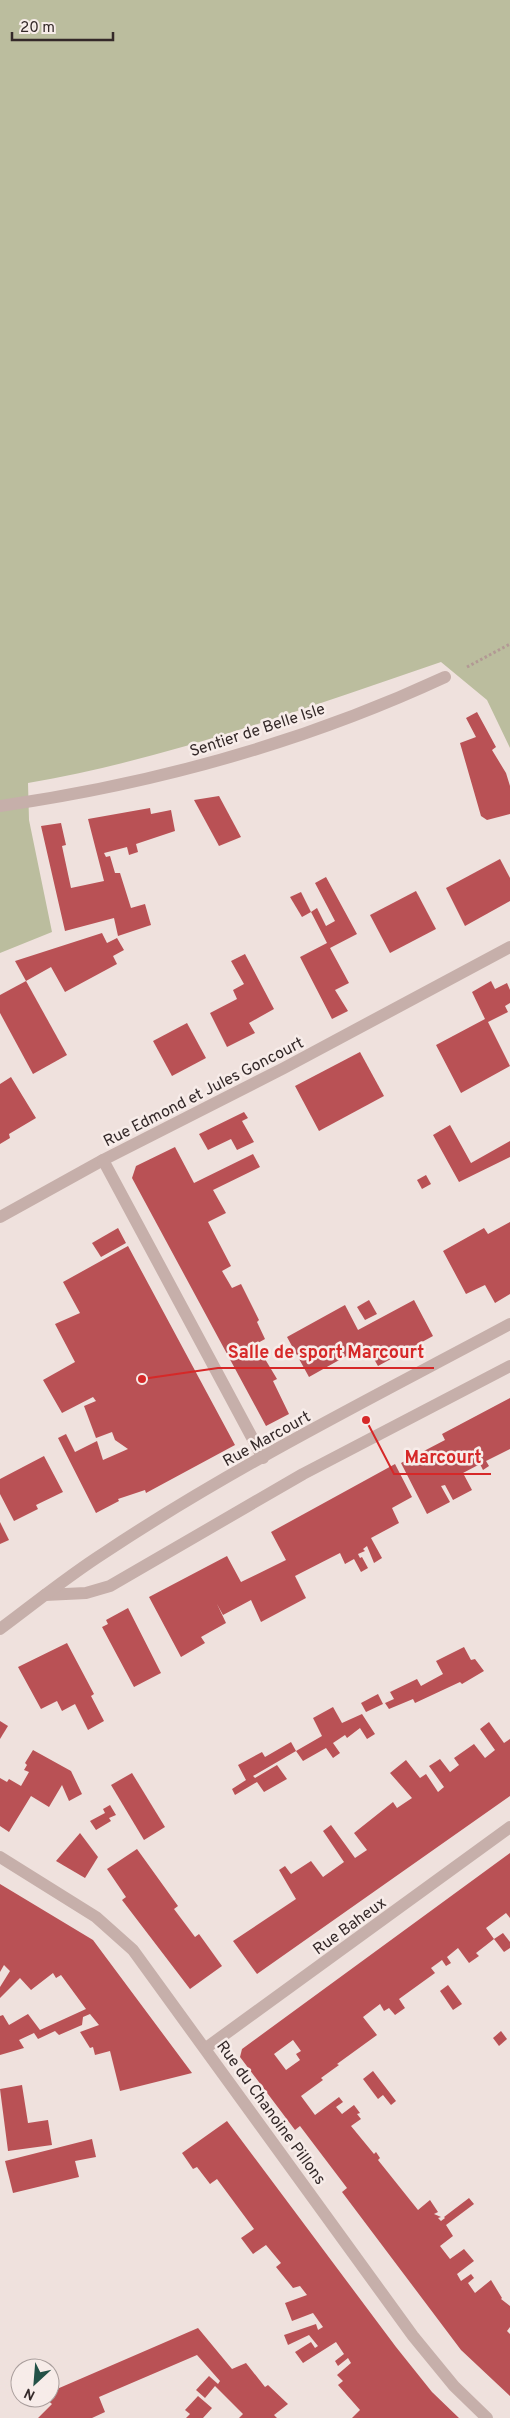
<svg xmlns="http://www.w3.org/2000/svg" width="510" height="2418" font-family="Overpass,sans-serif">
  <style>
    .green { fill: #bbbd9e }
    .building { fill: #b95155; fill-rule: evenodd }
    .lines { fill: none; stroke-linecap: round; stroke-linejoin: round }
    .path { stroke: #b29994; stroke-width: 3; stroke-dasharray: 2.5 2.5; stroke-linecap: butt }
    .minor { stroke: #c6afaa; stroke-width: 12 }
    .labels { text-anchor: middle; stroke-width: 5; stroke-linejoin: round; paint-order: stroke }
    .street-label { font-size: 16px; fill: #342929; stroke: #f7ece9 }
    .leader { fill: none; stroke: #d62828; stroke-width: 2 }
    .callout-dot { fill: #d62828; stroke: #f7ece9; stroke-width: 2 }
    .callout-label { font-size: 18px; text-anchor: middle; font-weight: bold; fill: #d62828; stroke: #f7ece9; stroke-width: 5; stroke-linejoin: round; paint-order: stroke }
  </style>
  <rect width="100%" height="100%" fill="#efe1dd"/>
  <path class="green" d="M 0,0 L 510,0 L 510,748 L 487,700 L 441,662 C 305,708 169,759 28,783 L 29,820 L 52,932 L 0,953 Z"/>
  <g class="building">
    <path d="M 477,712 L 496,747 L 492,750 L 506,773 L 510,786 L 510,814 L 487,820 L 481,816 L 460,743 L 476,737 L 466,718 Z"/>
    <path d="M 219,796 L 241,837 L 219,846 L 194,800 Z"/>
    <path d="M 150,808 L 151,814 L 171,810 L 175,831 L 136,844 L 138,852 L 129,855 L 127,847 L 104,853 L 106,857 L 110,856 L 115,873 L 120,873 L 131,908 L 145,904 L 151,925 L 118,936 L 114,918 L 65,931 L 41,826 L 61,823 L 66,845 L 62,846 L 71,888 L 104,881 L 88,819 Z"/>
    <path d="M 500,859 L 510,878 L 510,901 L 465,926 L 446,888 Z"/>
    <path d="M 326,877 L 357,934 L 330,948 L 349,983 L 335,990 L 348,1011 L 332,1019 L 300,957 L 327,943 L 311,912 L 317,908 L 326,926 L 335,921 L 315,883 Z"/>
    <path d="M 416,891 L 436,929 L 390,953 L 370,915 Z"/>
    <path d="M 301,892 L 311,912 L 302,917 L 290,897 Z"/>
    <path d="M 102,933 L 107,943 L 117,938 L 124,950 L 113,956 L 117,964 L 65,992 L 51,967 L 26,981 L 15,961 Z"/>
    <path d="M 245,954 L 274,1009 L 249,1023 L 255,1033 L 227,1047 L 210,1013 L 237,999 L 233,990 L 244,984 L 231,961 Z"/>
    <path d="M 26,981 L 67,1055 L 33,1074 L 0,1013 L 0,995 Z"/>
    <path d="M 491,981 L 495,989 L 507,983 L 510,990 L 510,1003 L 505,1006 L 508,1012 L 488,1022 L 510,1066 L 461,1093 L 436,1045 L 485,1019 L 472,992 Z"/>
    <path d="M 187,1023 L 206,1058 L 172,1076 L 153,1041 Z"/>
    <path d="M 360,1052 L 384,1096 L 319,1131 L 295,1086 Z"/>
    <path d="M 11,1077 L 36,1118 L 9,1134 L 10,1138 L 0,1144 L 0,1084 Z"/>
    <path d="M 244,1112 L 248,1118 L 242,1121 L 254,1142 L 237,1150 L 231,1139 L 208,1150 L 199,1134 Z"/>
    <path d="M 450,1125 L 471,1163 L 510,1141 L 510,1157 L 459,1182 L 433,1135 Z"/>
    <path d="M 175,1147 L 194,1183 L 253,1154 L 260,1167 L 213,1190 L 226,1213 L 208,1222 L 231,1266 L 222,1271 L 232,1288 L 241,1284 L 259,1320 L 257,1322 L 265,1339 L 256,1344 L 277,1379 L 273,1381 L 289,1414 L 266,1426 L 132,1178 L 136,1166 Z"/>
    <path d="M 426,1175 L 431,1184 L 422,1189 L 417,1180 Z"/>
    <path d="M 510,1222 L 510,1294 L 495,1303 L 485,1285 L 466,1294 L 443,1251 L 484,1228 L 488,1234 Z"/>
    <path d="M 118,1228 L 126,1243 L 101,1257 L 92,1243 Z"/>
    <path d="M 128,1246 L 235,1445 L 146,1493 L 145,1490 L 118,1499 L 119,1501 L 96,1513 L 58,1438 L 66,1434 L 75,1452 L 97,1441 L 103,1460 L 128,1449 L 115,1440 L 112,1432 L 96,1438 L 84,1406 L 96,1401 L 93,1397 L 62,1413 L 43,1380 L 75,1362 L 55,1324 L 80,1313 L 63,1282 Z"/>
    <path d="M 369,1300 L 377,1314 L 365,1320 L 357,1307 Z"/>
    <path d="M 414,1300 L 433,1336 L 378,1366 L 366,1345 L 309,1377 L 287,1337 L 345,1305 L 358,1330 Z"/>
    <path d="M 510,1398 L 510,1449 L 486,1461 L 489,1466 L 483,1470 L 480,1464 L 463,1473 L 472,1490 L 453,1500 L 445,1485 L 441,1486 L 450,1502 L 427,1514 L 401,1463 L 445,1440 L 442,1434 Z"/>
    <path d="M 44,1456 L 63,1492 L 36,1505 L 38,1509 L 14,1521 L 0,1494 L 0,1479 Z"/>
    <path d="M 395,1464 L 412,1497 L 392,1508 L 399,1523 L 371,1538 L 382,1558 L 374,1563 L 367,1546 L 363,1549 L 365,1551 L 358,1554 L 360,1558 L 362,1557 L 368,1568 L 361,1572 L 354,1559 L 345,1564 L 340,1553 L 295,1576 L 306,1598 L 261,1622 L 251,1600 L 223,1615 L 217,1604 L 226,1623 L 201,1637 L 205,1643 L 181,1657 L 149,1597 L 227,1556 L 241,1582 L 286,1560 L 271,1532 Z"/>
    <path d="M 0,1522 L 9,1540 L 0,1544 Z"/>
    <path d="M 128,1608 L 161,1673 L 134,1687 L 102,1627 L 108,1624 L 106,1620 Z"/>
    <path d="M 67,1643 L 94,1694 L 91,1696 L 104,1721 L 88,1730 L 75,1704 L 62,1711 L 57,1701 L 41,1709 L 18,1667 Z"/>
    <path d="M 464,1647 L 471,1660 L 475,1659 L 484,1671 L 462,1684 L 460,1682 L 415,1703 L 413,1699 L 389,1709 L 385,1703 L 394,1699 L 390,1692 L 417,1679 L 421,1686 L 443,1674 L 436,1661 Z"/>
    <path d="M 378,1694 L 383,1704 L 366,1712 L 361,1703 Z"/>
    <path d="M 333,1707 L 342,1723 L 362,1714 L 375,1734 L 367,1739 L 360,1728 L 347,1738 L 345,1735 L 333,1743 L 340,1753 L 333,1758 L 326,1748 L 303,1761 L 296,1751 L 322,1736 L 313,1718 Z"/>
    <path d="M 0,1721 L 8,1726 L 0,1739 Z"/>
    <path d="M 489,1722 L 504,1743 L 510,1739 L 510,1796 L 257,1974 L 233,1941 L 296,1899 L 279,1870 L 285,1866 L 291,1874 L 311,1861 L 323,1877 L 344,1862 L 323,1831 L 331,1825 L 355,1858 L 367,1850 L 354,1833 L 393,1802 L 397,1808 L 412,1798 L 390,1773 L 406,1760 L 420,1778 L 426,1774 L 438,1792 L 444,1787 L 429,1766 L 440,1759 L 450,1772 L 459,1765 L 454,1758 L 474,1744 L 485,1758 L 495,1750 L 480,1729 Z"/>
    <path d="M 291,1742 L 296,1751 L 253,1776 L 255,1778 L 277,1765 L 287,1779 L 264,1792 L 257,1782 L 235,1795 L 232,1789 L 246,1780 L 238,1765 L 262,1752 L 265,1757 Z"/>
    <path d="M 33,1750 L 71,1771 L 82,1794 L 69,1801 L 62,1785 L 49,1807 L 31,1796 L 9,1832 L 0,1826 L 0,1778 L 7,1782 L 9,1779 L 21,1786 L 29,1772 L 24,1770 L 27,1765 L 25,1763 Z"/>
    <path d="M 132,1773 L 165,1827 L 144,1840 L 111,1785 Z"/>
    <path d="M 110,1805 L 116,1815 L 109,1818 L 111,1821 L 96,1830 L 90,1821 L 105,1813 L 103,1809 Z"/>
    <path d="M 80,1833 L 98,1857 L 85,1878 L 56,1861 Z"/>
    <path d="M 137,1849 L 178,1906 L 174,1909 L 195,1937 L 199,1934 L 222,1966 L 190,1989 L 122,1900 L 126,1897 L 107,1869 Z"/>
    <path d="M 510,1853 L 510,1918 L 506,1913 L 486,1928 L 494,1939 L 476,1953 L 479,1956 L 469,1963 L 458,1948 L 447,1957 L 451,1963 L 446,1966 L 442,1960 L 431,1968 L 435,1973 L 399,1999 L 405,2008 L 395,2015 L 389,2008 L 384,2011 L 380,2004 L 363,2017 L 377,2035 L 337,2064 L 339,2065 L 321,2078 L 323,2080 L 301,2096 L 315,2115 L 339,2097 L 343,2102 L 336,2107 L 342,2114 L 354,2105 L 360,2113 L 357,2114 L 361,2119 L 351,2126 L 374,2154 L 376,2152 L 380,2158 L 378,2160 L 418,2210 L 430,2200 L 438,2212 L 434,2214 L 441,2217 L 438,2218 L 441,2221 L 445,2218 L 444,2217 L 469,2198 L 474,2204 L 446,2225 L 453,2236 L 440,2246 L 450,2259 L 464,2249 L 474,2261 L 457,2274 L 461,2281 L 471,2274 L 474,2278 L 468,2283 L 475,2293 L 491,2280 L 502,2298 L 501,2299 L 510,2306 L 510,2327 L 507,2331 L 510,2334 L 510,2396 L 461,2350 L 342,2192 L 347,2188 L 300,2126 L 295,2130 L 240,2057 L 242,2049 ZM 293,2040 L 301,2051 L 296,2054 L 300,2060 L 286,2070 L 274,2054 Z"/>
    <path d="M 0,1884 L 93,1940 L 192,2073 L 120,2091 L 110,2051 L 95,2055 L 93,2047 L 90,2048 L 80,2032 L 99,2025 L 90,2014 L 83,2017 L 82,2025 L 59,2035 L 55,2031 L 38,2039 L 34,2033 L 19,2040 L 24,2048 L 0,2055 L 0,2016 L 3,2015 L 9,2025 L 28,2014 L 40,2030 L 86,2009 L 61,1975 L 56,1978 L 53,1973 L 31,1990 L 20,1978 L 0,1998 L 0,1987 L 10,1971 L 4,1965 L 0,1972 Z"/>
    <path d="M 503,1933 L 510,1942 L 510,1948 L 504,1952 L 494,1939 Z"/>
    <path d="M 448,1985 L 462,2004 L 453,2010 L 440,1991 Z"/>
    <path d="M 501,2031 L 507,2039 L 499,2046 L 493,2038 Z"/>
    <path d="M 373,2071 L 396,2101 L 391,2105 L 383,2095 L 378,2099 L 363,2079 Z"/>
    <path d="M 22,2085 L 28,2123 L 48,2120 L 52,2145 L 8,2151 L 0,2089 Z"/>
    <path d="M 227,2121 L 396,2347 L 432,2392 L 459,2418 L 352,2418 L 360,2410 L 338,2385 L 343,2381 L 337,2375 L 351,2363 L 348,2358 L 338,2366 L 335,2361 L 344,2354 L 336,2342 L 303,2363 L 295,2352 L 311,2342 L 315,2348 L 318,2346 L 309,2335 L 288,2345 L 284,2335 L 316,2324 L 318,2330 L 323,2327 L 313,2313 L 292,2321 L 285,2303 L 307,2295 L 300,2286 L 293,2288 L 276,2267 L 281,2263 L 266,2245 L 253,2254 L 241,2238 L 254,2229 L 217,2179 L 210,2184 L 197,2167 L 193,2169 L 182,2153 Z"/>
    <path d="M 92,2139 L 96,2157 L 75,2161 L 79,2177 L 13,2193 L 5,2161 Z"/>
    <path d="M 198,2328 L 232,2369 L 246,2363 L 265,2387 L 268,2385 L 288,2404 L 274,2415 L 277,2418 L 239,2418 L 243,2414 L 215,2386 L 205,2398 L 196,2390 L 209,2376 L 218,2384 L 220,2381 L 197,2355 L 99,2397 L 105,2412 L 92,2418 L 38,2418 L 52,2404 L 45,2398 L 50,2398 L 50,2392 Z"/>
    <path d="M 198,2396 L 212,2408 L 203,2418 L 186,2418 L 190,2414 L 185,2410 Z"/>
  </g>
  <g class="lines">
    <path class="path" d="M 467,667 L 510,644"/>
    <g class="minor">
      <path d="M 0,806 C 153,784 305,742 445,677"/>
      <path d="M 0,1217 L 103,1160"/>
      <path d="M 263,1458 L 103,1160 L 284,1068 L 510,947"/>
      <path d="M 45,1595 L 86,1593 L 110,1586 L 303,1474 L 510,1366"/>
      <path d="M 0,1629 C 35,1603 68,1576 104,1553 C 233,1467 374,1397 510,1324"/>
      <path d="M 0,1857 L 96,1917 L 133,1950 L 413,2336 L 454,2386 L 487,2418"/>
      <path d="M 206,2048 L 510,1827"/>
    </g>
  </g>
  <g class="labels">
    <g class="street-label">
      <text transform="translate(257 729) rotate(-18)" y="6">Sentier de Belle Isle</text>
      <text transform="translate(203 1091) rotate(-27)" y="6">Rue Edmond et Jules Goncourt</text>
      <text transform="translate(266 1438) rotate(-29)" y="6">Rue Marcourt</text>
      <text transform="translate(349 1925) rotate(-36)" y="6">Rue Baheux</text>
      <text transform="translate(272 2112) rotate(54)" y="6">Rue du Chanoine Pillons</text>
    </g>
  </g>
  <path class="leader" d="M142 1379L218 1368H434M366 1420L394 1474H491"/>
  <g class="callout-dot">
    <circle cx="142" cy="1379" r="5"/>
    <circle cx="366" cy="1420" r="5"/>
  </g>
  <g class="callout-label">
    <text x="326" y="1358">Salle de sport Marcourt</text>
    <text x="443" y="1463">Marcourt</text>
  </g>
  <g transform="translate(35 2383) rotate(206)"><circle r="24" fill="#f7ece9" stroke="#a99e9c"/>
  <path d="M0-4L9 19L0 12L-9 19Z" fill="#235147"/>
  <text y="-8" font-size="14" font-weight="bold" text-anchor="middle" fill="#342929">N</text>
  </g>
  <path d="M12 32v8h101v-8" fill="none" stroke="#342929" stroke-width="2.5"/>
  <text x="20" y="32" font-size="15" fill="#342929" stroke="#f7ece9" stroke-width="4" paint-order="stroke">20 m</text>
</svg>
